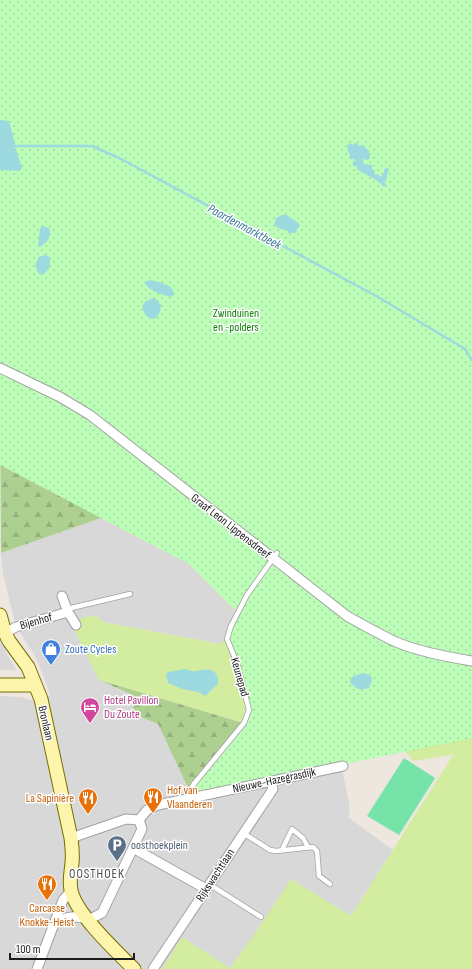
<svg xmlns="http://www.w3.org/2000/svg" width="472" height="969" font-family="'Sofia Sans Condensed',sans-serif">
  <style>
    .residential { fill: #d9d8d8 }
    .grass { fill: #d2eda0 }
    .forest { fill: url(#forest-firs) }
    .park { fill: url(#park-dots) }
    .pitch { fill: #76e4a8 }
    .water { fill: #9cdadf }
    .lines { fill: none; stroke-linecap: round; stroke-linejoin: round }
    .stream { stroke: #9cdadf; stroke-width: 2.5 }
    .lane-casing { stroke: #a2a2a2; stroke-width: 6 }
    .street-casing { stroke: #a2a2a2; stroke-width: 11 }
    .secondary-casing { stroke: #746f00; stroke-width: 15 }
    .lane { stroke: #fff; stroke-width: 4.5 }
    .street { stroke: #fff; stroke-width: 9 }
    .secondary { stroke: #fef5ad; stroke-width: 13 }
    .labels { text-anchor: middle; stroke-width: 3; stroke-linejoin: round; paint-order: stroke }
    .park-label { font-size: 12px; fill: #0c7f03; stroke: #fff }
    .street-label { font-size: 12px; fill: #1b1b1b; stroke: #fff }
    .shop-label { font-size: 12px; fill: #366cbe; stroke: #fff; text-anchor: start }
    .hotel-label { font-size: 12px; fill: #b23c85; stroke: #fff; text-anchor: start }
    .food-label { font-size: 12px; fill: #c56008; stroke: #fff; text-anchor: start }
    .service-label { font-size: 12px; fill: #4e5e75; stroke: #fff; text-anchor: start }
    .water-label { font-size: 13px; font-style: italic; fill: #3b7898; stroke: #fff }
    .neighbourhood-label { font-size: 13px; letter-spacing: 1px; fill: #4e4e4e; stroke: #fff }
  </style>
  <defs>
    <pattern id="forest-firs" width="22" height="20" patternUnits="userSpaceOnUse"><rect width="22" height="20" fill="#add091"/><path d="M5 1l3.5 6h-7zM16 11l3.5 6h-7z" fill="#94b27c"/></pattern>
    <pattern id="park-dots" width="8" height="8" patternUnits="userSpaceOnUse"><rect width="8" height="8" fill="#bcfdb7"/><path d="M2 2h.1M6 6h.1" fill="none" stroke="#a1d89d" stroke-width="1.8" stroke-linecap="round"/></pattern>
  </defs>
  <rect width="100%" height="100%" fill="#eee7df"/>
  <g class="residential">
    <path d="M 101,518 L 189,564 L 237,612 L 226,639 L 220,644 L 103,622 L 96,615 L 99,680 L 137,697 L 131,713 L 158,724 L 188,788 L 187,801 L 342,769 L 349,803 L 350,813 L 348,817 L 393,850 L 317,969 L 0,969 L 0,696 L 21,697 L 31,700 L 50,696 L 44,677 L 34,654 L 16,627 L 3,574 L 1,553 Z"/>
    <path d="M 0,641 L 16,670 L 0,670 Z"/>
  </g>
  <path class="grass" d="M 101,518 L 472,666 L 472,969 L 162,969 L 182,937 L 230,968 L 255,933 L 291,879 L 351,916 L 453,755 L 413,761 L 405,751 L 200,791 L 196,788 L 243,723 L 99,680 L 70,621 L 96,615 L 103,622 L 220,644 L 226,639 L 237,612 L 189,564 Z"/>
  <g class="forest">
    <path d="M 0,373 L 115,511 L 101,518 L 1,553 Z"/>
    <path d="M 99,680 L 243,723 L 188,788 L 158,724 L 131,713 L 137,697 Z"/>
  </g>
  <path class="park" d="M 0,0 L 472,0 L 472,738 L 345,764 L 339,764 L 200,791 L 196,788 L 199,777 L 243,723 L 248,710 L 236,664 L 226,639 L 237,611 L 189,564 L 0,465 Z"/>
  <path class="pitch" d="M 404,758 L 435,778 L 399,835 L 367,816 Z"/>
  <g class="water">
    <path d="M 0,120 L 9,121 L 15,143 L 14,147 L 16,149 L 22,168 L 20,171 L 0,170 Z"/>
    <path d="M 356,142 L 359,146 L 363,145 L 369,151 L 370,158 L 367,160 L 364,159 L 363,160 L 364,164 L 372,165 L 372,169 L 375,171 L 374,174 L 375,175 L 377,174 L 382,177 L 382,173 L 384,173 L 384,170 L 386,167 L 389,169 L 385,183 L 386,185 L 384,187 C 377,178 366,176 357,169 L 357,167 L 352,165 L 354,162 L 356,161 L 353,159 L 349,159 L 350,155 C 348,152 346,146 349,143 L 353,145 Z"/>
    <path d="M 282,215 L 287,215 C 290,219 298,220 300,226 L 297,229 L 296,233 L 289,233 L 288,231 L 278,228 L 274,225 L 276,218 Z"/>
    <path d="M 43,226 L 49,228 C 52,238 47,242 40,247 L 38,247 L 40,228 Z"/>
    <path d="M 45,255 L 48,256 L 50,259 L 49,269 L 44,274 L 40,275 C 35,268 34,265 39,257 Z"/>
    <path d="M 151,280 C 160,283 173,284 174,294 L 171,297 C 161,294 150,292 144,282 Z"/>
    <path d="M 153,298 L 155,298 L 161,305 L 160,312 L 156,318 L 151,319 L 145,315 L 142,306 L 145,302 Z"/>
    <path d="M 185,669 C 186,669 191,671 191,671 C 195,672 198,670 201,670 C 213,668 219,673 218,684 L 205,696 L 198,692 L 182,689 L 168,683 L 166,675 L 168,672 Z"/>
    <path d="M 364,673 L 371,676 L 372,681 L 369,688 C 360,691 356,689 350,682 C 351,675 357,675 364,673 Z"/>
  </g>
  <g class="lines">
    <path class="stream" d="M 10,146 L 92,146 L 121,159 L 378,297 L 465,349 L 472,360"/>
    <g class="lane-casing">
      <g id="lane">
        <path d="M 67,609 L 130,594"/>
        <path d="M 192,797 L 191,790 L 193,785 L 244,723 L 249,710 L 237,663 L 227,639 L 231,626 L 247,595 L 277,553"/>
        <path d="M 243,833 L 270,850 L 276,851 L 313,847 L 317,851 L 319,876 L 330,884"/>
        <path d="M 282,850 L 292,829 L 303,838 L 308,847"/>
        <path d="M 209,884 L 261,917"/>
      </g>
    </g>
    <g class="street-casing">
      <g id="street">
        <path d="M 0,368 L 60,397 L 90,415 L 347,616 C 363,625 379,634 396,642 C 420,652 447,657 472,661"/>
        <path d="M 62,596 L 68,612 L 76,625"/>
        <path d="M 5,633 L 16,627 L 68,612"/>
        <path d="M 139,820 L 147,810 L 158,805 L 343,766"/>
        <path d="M 71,838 L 126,819 L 139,820"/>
        <path d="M 133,848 L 206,889"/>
        <path d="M 55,922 C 66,917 77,914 88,920 L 102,913 L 142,829 L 139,820"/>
        <path d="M 37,969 L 63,900 L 71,891"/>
        <path d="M 153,969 L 273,789 L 271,781"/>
      </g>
    </g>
    <g class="secondary-casing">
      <g id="secondary">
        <path d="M 0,615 L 5,633 L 9,641 L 28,667 L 41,699 L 71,838 C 72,846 73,854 72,863 C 71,872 69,881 71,890 C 75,913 117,952 134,969"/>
        <path d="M 0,685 L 35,685"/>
      </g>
    </g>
    <use href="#lane" class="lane"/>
    <use href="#street" class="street"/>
    <use href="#secondary" class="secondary"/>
  </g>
  <defs>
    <g id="shop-pin" transform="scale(1)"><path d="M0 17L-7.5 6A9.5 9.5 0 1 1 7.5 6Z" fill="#3f7fe0" stroke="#fff"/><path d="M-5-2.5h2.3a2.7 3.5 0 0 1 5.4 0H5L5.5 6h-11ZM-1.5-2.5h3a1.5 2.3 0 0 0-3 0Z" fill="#fff"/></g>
    <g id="hotel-pin" transform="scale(1)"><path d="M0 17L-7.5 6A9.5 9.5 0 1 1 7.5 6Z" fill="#d1479c" stroke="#fff"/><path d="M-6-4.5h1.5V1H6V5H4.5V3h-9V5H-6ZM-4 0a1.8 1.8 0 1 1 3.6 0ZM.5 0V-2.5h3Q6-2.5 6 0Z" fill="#fff"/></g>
    <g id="restaurant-pin" transform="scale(1)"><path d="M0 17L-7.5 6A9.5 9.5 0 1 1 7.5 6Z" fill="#e8710a" stroke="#fff"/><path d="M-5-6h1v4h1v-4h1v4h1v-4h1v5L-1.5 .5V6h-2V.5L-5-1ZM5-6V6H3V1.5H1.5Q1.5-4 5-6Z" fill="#fff"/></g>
    <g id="parking-pin" transform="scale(1)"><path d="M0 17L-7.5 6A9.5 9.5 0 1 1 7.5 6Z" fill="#5c6f8a" stroke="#fff"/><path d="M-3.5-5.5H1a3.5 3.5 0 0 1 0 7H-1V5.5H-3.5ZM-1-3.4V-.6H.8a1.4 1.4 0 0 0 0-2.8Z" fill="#fff"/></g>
  </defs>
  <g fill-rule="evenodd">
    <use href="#shop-pin" x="51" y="649"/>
    <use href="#hotel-pin" x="90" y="707"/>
    <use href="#restaurant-pin" x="153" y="797"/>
    <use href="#restaurant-pin" x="88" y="798"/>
    <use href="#parking-pin" x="117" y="845"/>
    <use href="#restaurant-pin" x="47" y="884"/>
  </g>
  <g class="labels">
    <g class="park-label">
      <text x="236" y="317">Zwinduinen<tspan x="236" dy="14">en -polders</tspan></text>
    </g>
    <g class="street-label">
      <text transform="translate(231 526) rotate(38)" y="4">Graaf Leon Lippensdreef</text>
      <text transform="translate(36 621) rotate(-16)" y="4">Bijenhof</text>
      <text transform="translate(240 677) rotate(74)" y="4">Keunepad</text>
      <text transform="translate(46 723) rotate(77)" y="4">Bronlaan</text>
      <text transform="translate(274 780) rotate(-12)" y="4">Nieuwe-Hazegrasdijk</text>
      <text transform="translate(215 875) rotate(-57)" y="4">Rijkswachtlaan</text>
    </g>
    <g class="shop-label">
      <text x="65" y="653">Zoute Cycles</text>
    </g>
    <g class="hotel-label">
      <text x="104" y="704">Hotel Pavillon<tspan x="104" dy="14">Du Zoute</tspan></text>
    </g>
    <g class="food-label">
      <text x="167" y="794">Hof van<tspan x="167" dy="14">Vlaanderen</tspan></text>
      <text x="74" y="802" text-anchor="end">La Sapinière</text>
      <text x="47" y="912" text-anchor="middle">Carcasse<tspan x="47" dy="14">Knokke-Heist</tspan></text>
    </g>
    <g class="service-label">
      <text x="131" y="849">oosthoekplein</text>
    </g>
    <g class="water-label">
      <text transform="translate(245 226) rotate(28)" y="5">Paardenmarktbeek</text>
    </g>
    <g class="neighbourhood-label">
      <text x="97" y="878">OOSTHOEK</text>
    </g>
  </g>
  <path d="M10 953v6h124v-6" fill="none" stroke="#1b1b1b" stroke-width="2"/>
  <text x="16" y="953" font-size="12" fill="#1b1b1b" stroke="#ffffff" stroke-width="3" paint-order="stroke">100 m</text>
</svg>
